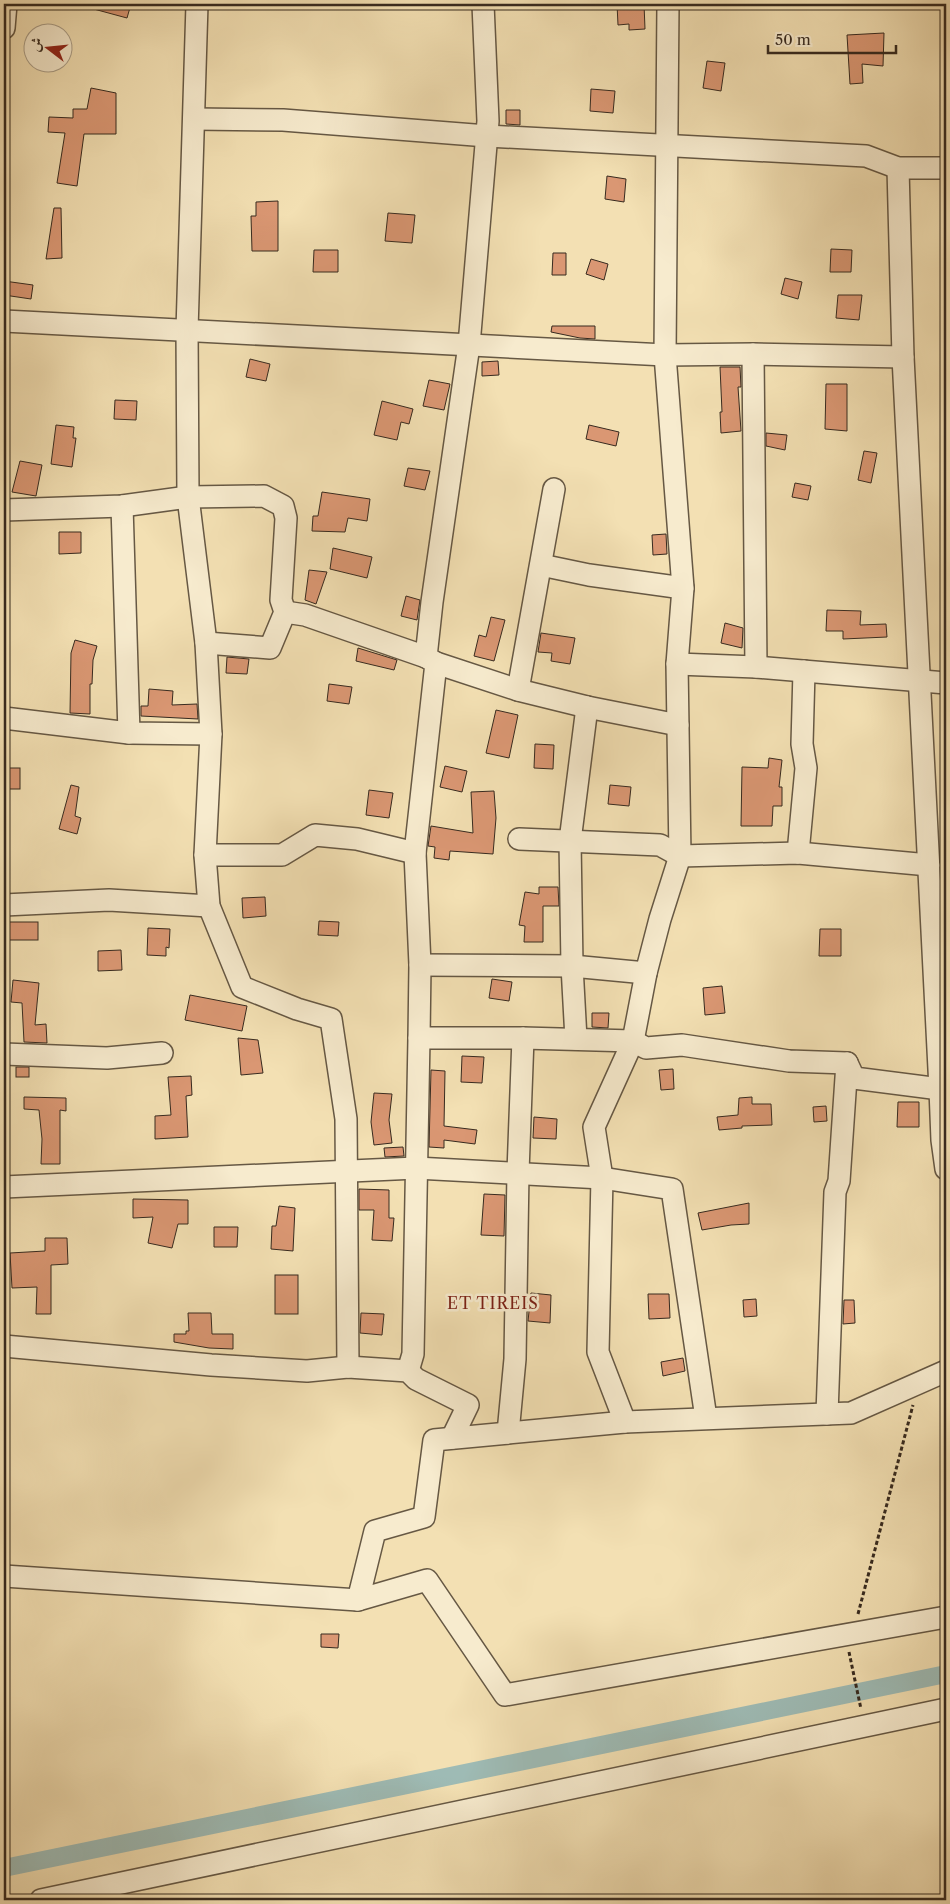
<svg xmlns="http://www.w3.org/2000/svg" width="950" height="1904" font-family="'Libre Caslon Text',Amiri,serif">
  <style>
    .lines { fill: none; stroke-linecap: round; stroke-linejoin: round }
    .canal { stroke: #9ebbb5; stroke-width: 18 }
    .building { fill: #da9773; stroke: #372a1f }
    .minor-casing { stroke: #665844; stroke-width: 24 }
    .path { stroke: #372a1f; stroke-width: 3; stroke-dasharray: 4 2.5; stroke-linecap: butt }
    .minor { stroke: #f7ebce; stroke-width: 21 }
    .labels { text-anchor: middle; stroke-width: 5; stroke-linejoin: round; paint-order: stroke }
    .quarter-label { font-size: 16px; letter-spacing: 1px; fill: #7a1f14; stroke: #f7ebce }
  </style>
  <rect width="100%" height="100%" fill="#f3e0b3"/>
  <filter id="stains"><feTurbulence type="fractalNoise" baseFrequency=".004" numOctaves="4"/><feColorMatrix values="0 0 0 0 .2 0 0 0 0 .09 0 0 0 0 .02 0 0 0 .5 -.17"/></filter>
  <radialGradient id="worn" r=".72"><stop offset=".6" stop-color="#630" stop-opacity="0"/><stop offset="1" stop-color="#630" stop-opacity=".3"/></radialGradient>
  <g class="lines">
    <path class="canal" d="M 4,1868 L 946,1674"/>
  </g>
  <g class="building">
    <path d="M 90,4 L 131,4 L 127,18 L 90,8 Z"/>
    <path d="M 617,4 L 644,4 L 645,29 L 629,30 L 629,24 L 618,25 Z"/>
    <path d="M 884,33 L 883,66 L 862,64 L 863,83 L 850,84 L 847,35 Z"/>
    <path d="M 707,61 L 725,63 L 721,91 L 703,88 Z"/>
    <path d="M 91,88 L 116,93 L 116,134 L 84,134 L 77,186 L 57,183 L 65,133 L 48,132 L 49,117 L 73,118 L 73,109 L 87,109 Z"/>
    <path d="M 591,89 L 615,91 L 613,113 L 590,111 Z"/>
    <path d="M 506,110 L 520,110 L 520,125 L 506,124 Z"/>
    <path d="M 607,176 L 626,179 L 624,202 L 605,199 Z"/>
    <path d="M 278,201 L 278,251 L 252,251 L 251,216 L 256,216 L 256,202 Z"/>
    <path d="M 54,208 L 61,208 L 62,258 L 46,259 Z"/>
    <path d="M 388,213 L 415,215 L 412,243 L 385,241 Z"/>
    <path d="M 831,249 L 852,250 L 851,272 L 830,272 Z"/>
    <path d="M 314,250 L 338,250 L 338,272 L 313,272 Z"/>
    <path d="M 553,253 L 566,253 L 566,275 L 552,275 Z"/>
    <path d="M 591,259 L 608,264 L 604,280 L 586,274 Z"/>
    <path d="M 785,278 L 802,282 L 798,299 L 781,294 Z"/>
    <path d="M 4,281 L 33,285 L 31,299 L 4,295 Z"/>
    <path d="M 838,295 L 862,295 L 859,320 L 836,318 Z"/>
    <path d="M 552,326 L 595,326 L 595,339 L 580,338 L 551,332 Z"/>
    <path d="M 250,359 L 270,364 L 266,381 L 246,377 Z"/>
    <path d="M 498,361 L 499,375 L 482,376 L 482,362 Z"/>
    <path d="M 720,367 L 740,367 L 741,387 L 738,387 L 741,431 L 721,433 L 720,412 L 722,412 Z"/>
    <path d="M 429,380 L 450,384 L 444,410 L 423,406 Z"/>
    <path d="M 826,384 L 847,384 L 847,431 L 825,429 Z"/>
    <path d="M 115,400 L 137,401 L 136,420 L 114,419 Z"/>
    <path d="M 382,401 L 413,409 L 409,424 L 401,422 L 397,440 L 374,435 Z"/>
    <path d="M 56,425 L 74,427 L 73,438 L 76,438 L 72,467 L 51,464 Z"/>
    <path d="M 589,425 L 619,432 L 616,446 L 586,439 Z"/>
    <path d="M 766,433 L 787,435 L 785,450 L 766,446 Z"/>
    <path d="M 864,451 L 877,453 L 871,483 L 858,480 Z"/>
    <path d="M 20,461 L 42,465 L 36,496 L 12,492 Z"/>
    <path d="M 408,468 L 430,471 L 425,490 L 404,486 Z"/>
    <path d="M 795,483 L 811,486 L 808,500 L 792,497 Z"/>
    <path d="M 322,492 L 370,499 L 367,521 L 348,518 L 345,532 L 312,531 L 313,516 L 318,516 Z"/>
    <path d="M 59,532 L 81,532 L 81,553 L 59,554 Z"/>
    <path d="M 666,534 L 667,554 L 653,555 L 652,535 Z"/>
    <path d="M 333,548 L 372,557 L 367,578 L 330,569 Z"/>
    <path d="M 309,570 L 327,572 L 316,604 L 305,600 Z"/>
    <path d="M 406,596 L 420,600 L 417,620 L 401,616 Z"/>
    <path d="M 827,610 L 861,611 L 860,625 L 886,624 L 887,637 L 843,639 L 843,631 L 826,631 Z"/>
    <path d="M 491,617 L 505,620 L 494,661 L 474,656 L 479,635 L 486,637 Z"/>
    <path d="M 725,623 L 743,628 L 742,648 L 721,643 Z"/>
    <path d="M 541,633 L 575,638 L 570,664 L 551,661 L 552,653 L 538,652 Z"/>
    <path d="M 75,640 L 97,646 L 93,660 L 92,684 L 90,684 L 90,714 L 70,713 L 71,653 Z"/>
    <path d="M 358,648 L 397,660 L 394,670 L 356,661 Z"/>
    <path d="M 227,657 L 249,659 L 247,674 L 226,673 Z"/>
    <path d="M 329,684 L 352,687 L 349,704 L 327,701 Z"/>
    <path d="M 149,689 L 173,691 L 172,705 L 197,704 L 198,719 L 141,716 L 141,706 L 148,706 Z"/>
    <path d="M 496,710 L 518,715 L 509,758 L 486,753 Z"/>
    <path d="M 535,744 L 554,745 L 553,769 L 534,768 Z"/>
    <path d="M 769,758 L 782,760 L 779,787 L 782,787 L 782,806 L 773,806 L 772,826 L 741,826 L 742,767 L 768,768 Z"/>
    <path d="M 445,766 L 467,771 L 462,792 L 440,787 Z"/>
    <rect x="4" y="768" width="16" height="21"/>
    <path d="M 71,785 L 79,787 L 75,816 L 81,818 L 77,834 L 59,829 Z"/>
    <path d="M 610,785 L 631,787 L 629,806 L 608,804 Z"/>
    <path d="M 369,790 L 393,793 L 389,818 L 366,815 Z"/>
    <path d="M 494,791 L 496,818 L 493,854 L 450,851 L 449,860 L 434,858 L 435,847 L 428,846 L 431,826 L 473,833 L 471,792 Z"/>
    <path d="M 539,887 L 558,887 L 559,906 L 543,906 L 543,942 L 524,942 L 525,926 L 519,925 L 525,892 L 539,894 Z"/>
    <path d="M 265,897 L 266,916 L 243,918 L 242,898 Z"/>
    <path d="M 319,921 L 339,922 L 338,936 L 318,935 Z"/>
    <rect x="4" y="922" width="34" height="18"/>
    <path d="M 148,928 L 170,929 L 169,948 L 166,947 L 166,956 L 147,955 Z"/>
    <path d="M 820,929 L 841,929 L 841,956 L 819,956 Z"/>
    <path d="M 121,950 L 122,970 L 98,971 L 98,951 Z"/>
    <path d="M 492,979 L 512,982 L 509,1001 L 489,998 Z"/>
    <path d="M 13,980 L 39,983 L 35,1025 L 46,1024 L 47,1043 L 24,1042 L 22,1003 L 11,1002 Z"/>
    <path d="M 722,986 L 725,1013 L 705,1015 L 703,988 Z"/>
    <path d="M 190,995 L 247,1006 L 242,1031 L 185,1020 Z"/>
    <path d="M 592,1013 L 609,1013 L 608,1028 L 592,1027 Z"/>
    <path d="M 238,1038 L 258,1040 L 263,1073 L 241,1075 Z"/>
    <path d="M 462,1056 L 484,1057 L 482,1083 L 461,1082 Z"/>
    <rect x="16" y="1067" width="13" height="10"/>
    <path d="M 673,1069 L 674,1089 L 661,1090 L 659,1070 Z"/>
    <path d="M 431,1070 L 445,1071 L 444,1126 L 477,1130 L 475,1144 L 444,1140 L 444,1148 L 429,1147 Z"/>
    <path d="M 191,1076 L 192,1095 L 186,1096 L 188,1137 L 155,1139 L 155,1116 L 171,1115 L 168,1077 Z"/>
    <path d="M 374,1093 L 392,1094 L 389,1120 L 392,1143 L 374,1145 L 371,1122 Z"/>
    <path d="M 24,1097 L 66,1098 L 66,1111 L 60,1110 L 60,1164 L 41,1164 L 42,1139 L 39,1110 L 24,1109 Z"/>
    <path d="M 752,1097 L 752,1104 L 771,1104 L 772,1125 L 742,1126 L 742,1128 L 719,1130 L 717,1117 L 738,1115 L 739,1098 Z"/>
    <path d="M 898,1102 L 919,1102 L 919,1127 L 897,1127 Z"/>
    <path d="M 826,1106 L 827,1121 L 814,1122 L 813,1107 Z"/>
    <path d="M 534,1117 L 557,1119 L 556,1139 L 533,1138 Z"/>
    <path d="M 403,1147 L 404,1156 L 385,1157 L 384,1148 Z"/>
    <path d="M 359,1189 L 389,1190 L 389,1218 L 394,1218 L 392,1241 L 372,1240 L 374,1210 L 359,1210 Z"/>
    <path d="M 484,1194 L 505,1195 L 504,1236 L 481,1235 Z"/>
    <path d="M 133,1199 L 188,1200 L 188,1224 L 178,1224 L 172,1248 L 148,1243 L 153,1217 L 133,1218 Z"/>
    <path d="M 749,1203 L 749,1224 L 731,1225 L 702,1230 L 698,1213 Z"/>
    <path d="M 279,1206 L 295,1208 L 293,1251 L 271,1249 L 272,1226 L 276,1226 Z"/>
    <path d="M 214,1227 L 238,1227 L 237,1247 L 214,1247 Z"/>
    <path d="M 45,1238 L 67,1238 L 68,1264 L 51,1265 L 51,1314 L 36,1314 L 37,1287 L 12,1288 L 10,1253 L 45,1251 Z"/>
    <rect x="275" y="1275" width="23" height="39"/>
    <path d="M 531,1293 L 551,1295 L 550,1323 L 528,1321 Z"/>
    <path d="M 648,1294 L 669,1294 L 670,1318 L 649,1319 Z"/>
    <path d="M 756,1299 L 757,1316 L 744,1317 L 743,1300 Z"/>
    <path d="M 844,1300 L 854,1300 L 855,1323 L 843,1324 Z"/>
    <path d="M 188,1313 L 211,1313 L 212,1334 L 233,1334 L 233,1349 L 209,1348 L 174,1342 L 174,1334 L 186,1334 L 186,1331 L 189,1331 Z"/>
    <path d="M 361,1313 L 384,1314 L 382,1335 L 360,1333 Z"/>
    <path d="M 683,1358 L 685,1371 L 663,1376 L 661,1362 Z"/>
    <path d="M 321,1634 L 339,1634 L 338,1648 L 321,1647 Z"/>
  </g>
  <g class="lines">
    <g class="minor-casing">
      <g id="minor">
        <path d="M 197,4 L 187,330 L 188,497 L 206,643 L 211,734 L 205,855 L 209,906 L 242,987 L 297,1009 L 331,1019 L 346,1119 L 348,1367"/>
        <path d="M 668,4 L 665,355 L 683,588 L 677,664 L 680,856 L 660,919 L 646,973 L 633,1041 L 594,1127 L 602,1178 L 598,1352 L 625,1422 L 851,1413 L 946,1371"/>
        <path d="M 4,28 L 6,4"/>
        <path d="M 194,119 L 283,120 L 487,136 L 866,156 L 898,168 L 946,168"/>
        <path d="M 898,168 L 903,357 L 940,1089 L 942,1140 L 946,1169"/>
        <path d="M 4,321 L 665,355 L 753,354 L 903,357"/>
        <path d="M 753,354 L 756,667"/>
        <path d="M 122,506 L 129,733"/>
        <path d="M 4,510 L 122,506 L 188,497 L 264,496 L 283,506 L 286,518 L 281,600 L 285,612 L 270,648 L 206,643"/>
        <path d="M 541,565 L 589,575 L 683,588"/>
        <path d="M 285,612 L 305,615 L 426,657"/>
        <path d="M 436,663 L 518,690 L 587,707 L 678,725"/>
        <path d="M 677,664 L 756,667 L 946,683"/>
        <path d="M 518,690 L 554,489"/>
        <path d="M 4,718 L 129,733 L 211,734"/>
        <path d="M 519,839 L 660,845 L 680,856 L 798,853 L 929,865"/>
        <path d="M 798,853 L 806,768 L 802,744 L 804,671"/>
        <path d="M 205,855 L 282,855 L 315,835 L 357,839 L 415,853"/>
        <path d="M 4,905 L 109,900 L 209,906"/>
        <path d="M 420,965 L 572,966 L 646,973"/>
        <path d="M 419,1038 L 523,1038 L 633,1041 L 646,1048 L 682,1045 L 789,1061 L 847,1063 L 854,1078 L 940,1089"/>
        <path d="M 576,1039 L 572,966 L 570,841 L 587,707"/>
        <path d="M 4,1054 L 107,1058 L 162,1053"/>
        <path d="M 4,1187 L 416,1168 L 602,1178 L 672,1189 L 706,1418"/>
        <path d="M 4,1346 L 211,1365 L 307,1371 L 348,1367 L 408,1371 L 416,1379 L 468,1405 L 452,1438"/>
        <path d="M 408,1371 L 413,1354 L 419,1038 L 420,965 L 415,853 L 436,663 L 426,657 L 432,602 L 469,345 L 488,121 L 483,4"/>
        <path d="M 827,1414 L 835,1192 L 839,1181 L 847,1063"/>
        <path d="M 625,1422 L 434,1440 L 424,1517 L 375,1531 L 358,1600 L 427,1580 L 505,1695 L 946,1617"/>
        <path d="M 508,1433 L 515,1359 L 518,1172 L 523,1038"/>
        <path d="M 4,1576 L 358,1600"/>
        <path d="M 41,1900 L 946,1709"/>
      </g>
    </g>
    <g class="path">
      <path d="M 858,1614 L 913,1405"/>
      <path d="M 849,1652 L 861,1709"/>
    </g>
    <use href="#minor" class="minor"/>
  </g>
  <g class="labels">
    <g class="quarter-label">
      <text x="493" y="1309">ET TIREIS</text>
    </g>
  </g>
  <rect width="950" height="1904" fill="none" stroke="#f3e0b3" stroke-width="20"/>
  <rect x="5" y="5" width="940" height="1894" fill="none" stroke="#372a1f" stroke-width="2.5"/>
  <rect x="10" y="10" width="930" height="1884" fill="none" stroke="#372a1f"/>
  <g transform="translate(48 48) rotate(286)"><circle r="24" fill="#f7ebce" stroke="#aa9e88"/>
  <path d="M0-4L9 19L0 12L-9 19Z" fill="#8f2418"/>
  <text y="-8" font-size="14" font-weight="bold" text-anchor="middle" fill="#372a1f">ش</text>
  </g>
  <path d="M768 45v8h128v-8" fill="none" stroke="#372a1f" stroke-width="2.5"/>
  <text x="775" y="45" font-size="15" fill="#372a1f" stroke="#f7ebce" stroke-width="4" paint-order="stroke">50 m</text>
  <rect width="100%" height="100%" filter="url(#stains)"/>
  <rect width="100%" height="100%" fill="url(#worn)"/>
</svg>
